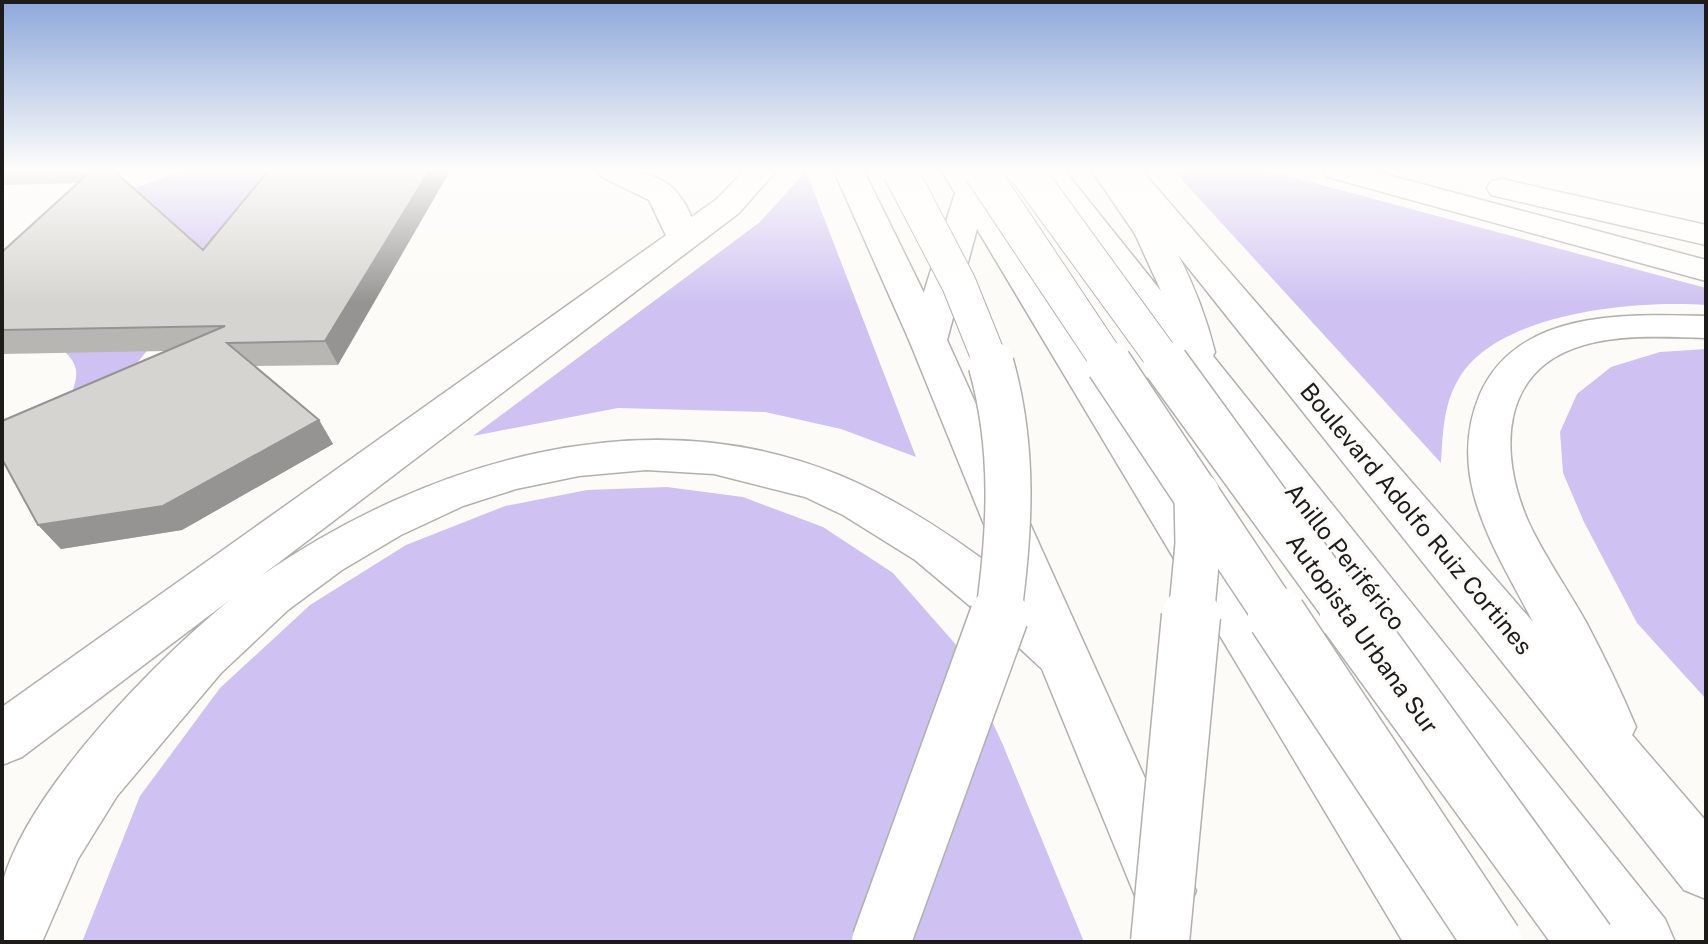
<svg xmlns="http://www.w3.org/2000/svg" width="1708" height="944" font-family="'Public Sans',sans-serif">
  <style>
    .green { fill: #cfc2f3 }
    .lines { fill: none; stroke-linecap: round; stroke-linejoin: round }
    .minor-casing { stroke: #b2b0ad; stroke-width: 3 }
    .major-casing { stroke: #b2b0ad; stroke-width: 3 }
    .highway-casing { stroke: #b2b0ad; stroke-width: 3 }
    .minor { fill: #fff; fill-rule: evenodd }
    .major { fill: #fff; fill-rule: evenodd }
    .highway { fill: #fff; fill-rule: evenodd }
    .highway-bridge-far2-casing { stroke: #b2b0ad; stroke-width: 36; stroke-linecap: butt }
    .highway-bridge-far1-casing { stroke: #b2b0ad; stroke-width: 48; stroke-linecap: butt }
    .highway-bridge-casing { stroke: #b2b0ad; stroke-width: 61; stroke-linecap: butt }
    .highway-bridge-far2 { stroke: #fff; stroke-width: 34 }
    .highway-bridge-far1 { stroke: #fff; stroke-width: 45 }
    .highway-bridge { stroke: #fff; stroke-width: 58 }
    .wall { fill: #b8b6b3 }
    .shaded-wall { fill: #969492 }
    .building { fill: #d6d4d0; stroke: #969492; stroke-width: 2 }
    .labels { text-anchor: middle; stroke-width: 6; stroke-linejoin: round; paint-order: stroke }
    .street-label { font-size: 24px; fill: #1d1c1b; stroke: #fdfbf7 }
  </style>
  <rect width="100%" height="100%" fill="#fdfbf7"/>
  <g class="green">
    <path d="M 183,171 L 293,171 L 212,277 L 126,191 Z"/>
    <path d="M 806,171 L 916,457 L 841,429 L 765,412 L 618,408 L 473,436 L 760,222 Z"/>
    <path d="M 1174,171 L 1269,171 L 1706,288 L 1706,305 C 1636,300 1496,312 1458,380 C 1443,406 1443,434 1441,463 Z"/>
    <path d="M 190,297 L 133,368 L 70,398 C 77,379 81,368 66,353 L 90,327 Z"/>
    <path d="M 1706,349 L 1706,699 L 1637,623 L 1584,522 L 1563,473 L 1560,432 L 1577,394 L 1611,367 L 1660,352 Z"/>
    <path d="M 667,487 L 743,497 L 823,527 L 893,573 L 958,647 L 1003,745 L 1084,942 L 82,942 L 140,796 L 220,688 L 310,605 L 406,545 L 505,506 L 587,490 Z"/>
  </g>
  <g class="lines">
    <g class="minor-casing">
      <path id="minor" d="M 598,171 C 659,170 680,178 700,239 L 695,246 L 683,249 L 671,246 L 649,200 L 602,177 Z"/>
    </g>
    <g class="major-casing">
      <g id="major">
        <path d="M 744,171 L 776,171 L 739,213 L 261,576 C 426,462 644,395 839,475 C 899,500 953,536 1005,576 L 909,340 L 834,171 L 864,171 L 947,340 L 1186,869 L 1196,891 L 1186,913 L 1164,923 L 1142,913 L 1042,669 L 1014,643 L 915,560 L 843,515 L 805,497 L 714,474 L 646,470 L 579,476 L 516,489 L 463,506 L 401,535 L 342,570 L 288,610 L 221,673 L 117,796 L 78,859 L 42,942 L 2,942 C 2,924 0,899 3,881 C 29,789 157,659 231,599 L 22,757 L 2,765 L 2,707 L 717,199 Z"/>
        <path d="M 1111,171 L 1142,171 L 1533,622 C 1512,581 1486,540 1474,495 C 1465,461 1466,427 1480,394 C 1518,309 1626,314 1706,316 L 1706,338 C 1666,337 1623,334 1584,345 C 1500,369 1498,452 1528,521 C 1544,556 1567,588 1586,622 C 1604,656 1621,691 1636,727 L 1632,735 L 1706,821 L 1706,899 L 1684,890 Z"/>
        <path d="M 1324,171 L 1373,171 L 1706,260 L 1706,281 L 1328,177 Z"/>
        <path d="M 1502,179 L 1706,225 L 1706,245 L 1491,195 L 1487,188 L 1491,181 Z"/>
      </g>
    </g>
    <g class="highway-casing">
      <g id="highway">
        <path d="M 942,171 L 972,171 L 1463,919 L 1473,942 L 1403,942 L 977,229 L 947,340 L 941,348 L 928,352 L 915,348 L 909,340 L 955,193 Z"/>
        <path d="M 1034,171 L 1065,171 L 1161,291 L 1135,234 L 1092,171 L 1123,171 C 1167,226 1198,284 1215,352 L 1213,356 L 1665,919 L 1675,942 L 1602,942 Z"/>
      </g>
    </g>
    <use href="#minor" class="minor"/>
    <use href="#major" class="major"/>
    <use href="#highway" class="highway"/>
    <g class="highway-bridge-far2-casing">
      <g id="highway-bridge-far2">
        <path d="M 900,171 L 959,284 L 992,366"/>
        <path d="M 981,171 L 1111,366"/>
        <path d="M 1026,171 L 1168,366"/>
      </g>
    </g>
    <g class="highway-bridge-far1-casing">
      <g id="highway-bridge-far1">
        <path d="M 991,364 C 1015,449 1010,532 998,618"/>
        <path d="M 1109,364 L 1278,618"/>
        <path d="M 1166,364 L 1351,618"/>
        <path d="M 1191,618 L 1198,544 L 1197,494"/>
      </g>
    </g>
    <g class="highway-bridge-casing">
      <g id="highway-bridge">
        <path d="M 1277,616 L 1493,942"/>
        <path d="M 1349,616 L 1586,942"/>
        <path d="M 881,942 L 999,616"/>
        <path d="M 1160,942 L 1191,616"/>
      </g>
    </g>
    <use href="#highway-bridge-far2" class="highway-bridge-far2"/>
    <use href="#highway-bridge-far1" class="highway-bridge-far1"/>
    <use href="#highway-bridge" class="highway-bridge"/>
  </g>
  <path class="wall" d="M 2,171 L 119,171 L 119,175 L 203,250 L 268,171 L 338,365 L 255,366 L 319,420 L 333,444 L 182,530 L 61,549 L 38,525 L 166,351 L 2,354 L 2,252 L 78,183 L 2,185 Z"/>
  <g class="shaded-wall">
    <path d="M 429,171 L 450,171 L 338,365 L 325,341 Z"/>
    <path d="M 319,420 L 333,444 L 182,530 L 61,549 L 38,525 Z"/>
  </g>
  <path class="building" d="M 91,171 L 114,171 L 203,250 L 268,171 L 429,171 L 325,341 L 227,343 L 319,420 L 163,506 L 38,525 L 2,459 L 2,421 L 225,326 L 2,330 L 2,252 Z"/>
  <linearGradient id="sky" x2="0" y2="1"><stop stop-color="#8da8db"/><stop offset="0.56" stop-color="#fefdfb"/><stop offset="1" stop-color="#fefdfb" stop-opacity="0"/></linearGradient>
  <rect width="1708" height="303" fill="url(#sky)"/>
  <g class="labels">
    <g class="street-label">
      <text transform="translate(1416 519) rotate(50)" y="8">Boulevard Adolfo Ruiz Cortines</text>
      <text transform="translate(1345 557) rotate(52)" y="8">Anillo Periférico</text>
      <text transform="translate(1362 634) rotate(54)" y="8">Autopista Urbana Sur</text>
    </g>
  </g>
  <rect width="1708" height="944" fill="none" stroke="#1d1c1b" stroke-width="8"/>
</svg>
